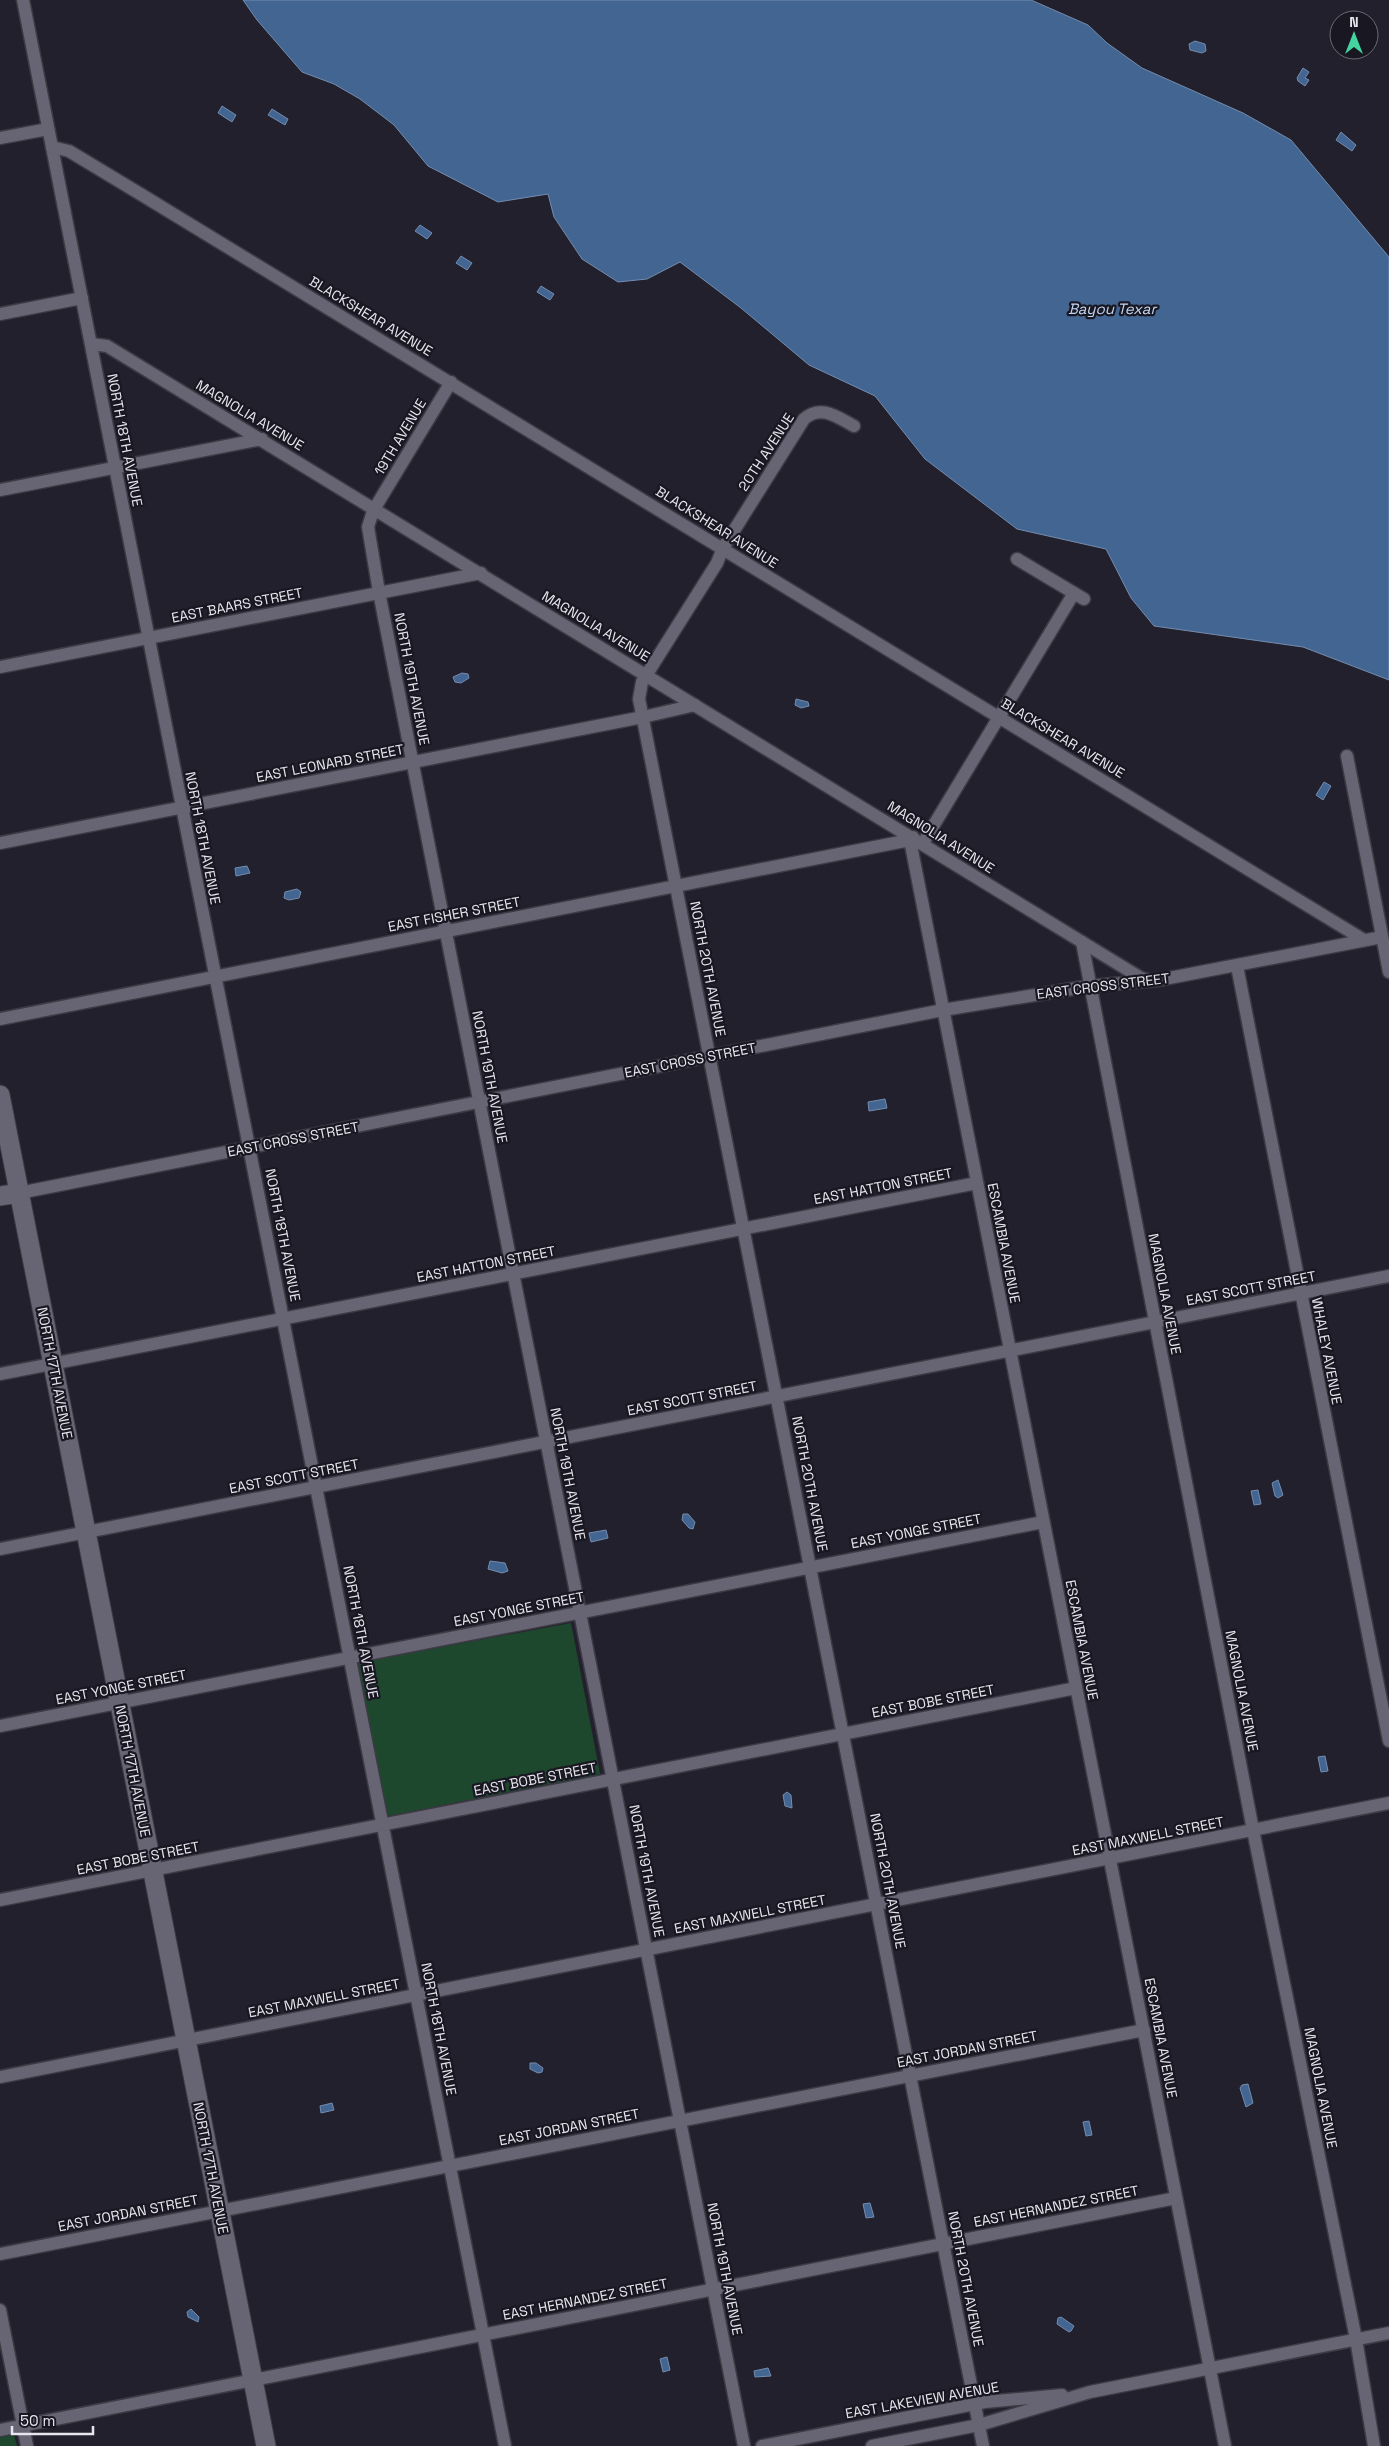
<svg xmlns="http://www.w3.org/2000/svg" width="1389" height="2446" font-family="'Space Grotesk',sans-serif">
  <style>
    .green { fill: #1e482e }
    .water { fill: #436592; stroke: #748cae }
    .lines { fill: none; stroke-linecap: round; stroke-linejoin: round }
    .street-casing { stroke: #3c3a44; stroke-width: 15 }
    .secondary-casing { stroke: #3c3a44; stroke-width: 21 }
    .street { stroke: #676473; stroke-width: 12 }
    .secondary { stroke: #676473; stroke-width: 19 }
    .labels { text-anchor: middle; stroke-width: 4.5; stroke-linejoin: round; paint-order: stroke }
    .street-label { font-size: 14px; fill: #e7e6ee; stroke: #191722 }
    .water-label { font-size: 15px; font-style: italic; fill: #c0d5f1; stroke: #191722 }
  </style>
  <rect width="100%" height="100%" fill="#22202c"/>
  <g class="green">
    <path d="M 571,1623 L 600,1774 L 388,1816 L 356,1663 Z"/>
    <path d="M 14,2435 L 17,2446 L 0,2446 L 0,2437 Z"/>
  </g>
  <g class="water">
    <path d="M 243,0 L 1031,0 L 1088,25 L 1107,43 L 1142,68 L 1243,113 L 1291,140 L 1389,257 L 1389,680 L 1303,647 L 1154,626 L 1131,598 L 1106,549 L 1017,529 L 925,459 L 875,396 L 809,365 L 741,308 L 680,262 L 647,279 L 618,282 L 582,259 L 554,217 L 548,194 L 498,202 L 428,166 L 394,125 L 360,99 L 334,84 L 302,72 L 257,20 Z"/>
    <path d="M 1195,41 L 1205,44 L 1206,51 L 1202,53 L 1190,50 L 1189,44 Z"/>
    <path d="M 1303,68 L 1309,72 L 1305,78 L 1309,80 L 1305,86 L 1298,81 L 1297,78 Z"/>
    <path d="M 222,106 L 236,115 L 232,122 L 218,113 Z"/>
    <path d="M 272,109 L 288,119 L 285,125 L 268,115 Z"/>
    <path d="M 1341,132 L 1356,145 L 1352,151 L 1336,140 Z"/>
    <path d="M 420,225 L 432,233 L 427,239 L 415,231 Z"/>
    <path d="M 461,256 L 472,263 L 467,270 L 456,263 Z"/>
    <path d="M 541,286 L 554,294 L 550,300 L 537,292 Z"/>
    <path d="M 462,673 L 468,674 L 469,678 L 461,683 L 455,682 L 453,677 Z"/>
    <path d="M 796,699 L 808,702 L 809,706 L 801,708 L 795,705 Z"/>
    <path d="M 1324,782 L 1331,786 L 1323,800 L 1316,795 Z"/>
    <path d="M 247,866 L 250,873 L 236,876 L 235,868 Z"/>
    <path d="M 297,889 L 301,892 L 299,898 L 289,900 L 284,898 L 285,892 Z"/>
    <path d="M 885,1099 L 887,1108 L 869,1111 L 868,1102 Z"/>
    <path d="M 1278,1480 L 1283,1495 L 1278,1498 L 1275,1496 L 1272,1483 Z"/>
    <path d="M 1258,1490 L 1261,1504 L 1254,1505 L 1251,1491 Z"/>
    <path d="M 683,1514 L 688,1514 L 695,1522 L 693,1529 L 689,1528 L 682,1520 Z"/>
    <path d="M 606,1530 L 608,1538 L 591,1542 L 589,1533 Z"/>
    <path d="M 490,1561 L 505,1563 L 508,1571 L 502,1573 L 488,1569 Z"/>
    <path d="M 1325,1756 L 1328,1771 L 1321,1772 L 1318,1757 Z"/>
    <path d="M 787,1792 L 791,1795 L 792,1808 L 785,1806 L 783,1795 Z"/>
    <path d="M 530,2063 L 536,2063 L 543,2068 L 542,2072 L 538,2073 L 530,2069 Z"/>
    <path d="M 1248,2084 L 1253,2103 L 1246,2107 L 1240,2088 L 1242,2085 Z"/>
    <path d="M 332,2103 L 334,2110 L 321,2113 L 320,2106 Z"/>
    <path d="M 1089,2121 L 1092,2135 L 1086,2136 L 1083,2122 Z"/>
    <path d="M 870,2203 L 874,2217 L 866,2218 L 863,2204 Z"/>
    <path d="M 191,2309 L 199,2317 L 198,2322 L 188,2317 L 187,2312 Z"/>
    <path d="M 1061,2317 L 1074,2326 L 1071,2331 L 1069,2332 L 1057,2324 L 1058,2318 Z"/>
    <path d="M 667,2357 L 670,2370 L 663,2372 L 660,2359 Z"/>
    <path d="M 768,2368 L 771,2376 L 755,2377 L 754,2371 Z"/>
  </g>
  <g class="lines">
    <g class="street-casing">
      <g id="street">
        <path d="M 23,0 L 505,2446"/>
        <path d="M 0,138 L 48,129"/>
        <path d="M 52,147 L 69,151 L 142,195 L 1364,940"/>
        <path d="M 0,314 L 82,298"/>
        <path d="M 91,344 L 107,346 L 1082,942 L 1253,1830 L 1356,2339 L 1374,2446"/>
        <path d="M 451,382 L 373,511 L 368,527 L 379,592 L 744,2446"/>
        <path d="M 854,426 C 837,417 821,404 804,419 L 723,548 L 717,563 L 642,682 L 639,699 L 983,2446"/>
        <path d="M 0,490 L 262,439"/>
        <path d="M 1017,559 L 1084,599"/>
        <path d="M 0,667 L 481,573"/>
        <path d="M 1347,756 L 1389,972"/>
        <path d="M 910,840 L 1225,2446"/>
        <path d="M 0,843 L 643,717 L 695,705"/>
        <path d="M 923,843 L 1074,593"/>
        <path d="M 1082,942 L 1141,978 L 1149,980"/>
        <path d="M 1237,966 L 1389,1741"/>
        <path d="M 0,1019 L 910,840 L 913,837"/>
        <path d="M 19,1193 L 943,1010 L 1090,986 L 1159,980 L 1382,937"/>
        <path d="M 0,1374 L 977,1183"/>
        <path d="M 0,1549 L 1389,1276"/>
        <path d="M 0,1726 L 1043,1522"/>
        <path d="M 0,1900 L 1076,1688"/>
        <path d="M 0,2077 L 1389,1803"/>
        <path d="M 0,2254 L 1144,2030"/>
        <path d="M 0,2310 L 27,2446"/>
        <path d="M 0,2430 L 1176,2198"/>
        <path d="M 762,2446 L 985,2402 L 1062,2395"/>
        <path d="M 872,2446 L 979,2425 L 1090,2392 L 1389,2333"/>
      </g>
    </g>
    <g class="secondary-casing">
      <g id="secondary">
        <path d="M 0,1095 L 266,2446"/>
        <path d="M 0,1196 L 19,1193"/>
      </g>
    </g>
    <use href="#street" class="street"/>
    <use href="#secondary" class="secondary"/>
  </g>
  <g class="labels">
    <g class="street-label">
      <text transform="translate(371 316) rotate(31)" y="5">BLACKSHEAR AVENUE</text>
      <text transform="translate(250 415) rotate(31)" y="5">MAGNOLIA AVENUE</text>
      <text transform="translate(400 437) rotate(-59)" y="5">19TH AVENUE</text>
      <text transform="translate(125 440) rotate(79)" y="5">NORTH 18TH AVENUE</text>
      <text transform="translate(766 452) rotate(-57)" y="5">20TH AVENUE</text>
      <text transform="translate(717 527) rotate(32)" y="5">BLACKSHEAR AVENUE</text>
      <text transform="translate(237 605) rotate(-11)" y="5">EAST BAARS STREET</text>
      <text transform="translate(596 626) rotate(31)" y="5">MAGNOLIA AVENUE</text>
      <text transform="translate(412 679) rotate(79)" y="5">NORTH 19TH AVENUE</text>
      <text transform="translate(1063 738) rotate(31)" y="5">BLACKSHEAR AVENUE</text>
      <text transform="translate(330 763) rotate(-11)" y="5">EAST LEONARD STREET</text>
      <text transform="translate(941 837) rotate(32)" y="5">MAGNOLIA AVENUE</text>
      <text transform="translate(203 838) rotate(79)" y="5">NORTH 18TH AVENUE</text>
      <text transform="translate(454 914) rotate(-11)" y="5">EAST FISHER STREET</text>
      <text transform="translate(708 969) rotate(79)" y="5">NORTH 20TH AVENUE</text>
      <text transform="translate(1103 986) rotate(-7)" y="5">EAST CROSS STREET</text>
      <text transform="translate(690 1060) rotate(-11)" y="5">EAST CROSS STREET</text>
      <text transform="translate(490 1077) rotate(79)" y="5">NORTH 19TH AVENUE</text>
      <text transform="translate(293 1139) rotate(-11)" y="5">EAST CROSS STREET</text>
      <text transform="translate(883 1186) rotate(-11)" y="5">EAST HATTON STREET</text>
      <text transform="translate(283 1235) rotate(79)" y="5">NORTH 18TH AVENUE</text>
      <text transform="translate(1004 1243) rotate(79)" y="5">ESCAMBIA AVENUE</text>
      <text transform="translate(486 1264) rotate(-11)" y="5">EAST HATTON STREET</text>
      <text transform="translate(1251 1288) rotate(-11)" y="5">EAST SCOTT STREET</text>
      <text transform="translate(1165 1294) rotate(79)" y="5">MAGNOLIA AVENUE</text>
      <text transform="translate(1327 1351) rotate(79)" y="5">WHALEY AVENUE</text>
      <text transform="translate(55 1373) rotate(79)" y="5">NORTH 17TH AVENUE</text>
      <text transform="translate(692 1398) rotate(-11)" y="5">EAST SCOTT STREET</text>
      <text transform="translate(568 1474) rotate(79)" y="5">NORTH 19TH AVENUE</text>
      <text transform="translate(294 1476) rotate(-11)" y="5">EAST SCOTT STREET</text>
      <text transform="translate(810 1484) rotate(79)" y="5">NORTH 20TH AVENUE</text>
      <text transform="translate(916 1531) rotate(-11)" y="5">EAST YONGE STREET</text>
      <text transform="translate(519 1609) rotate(-11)" y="5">EAST YONGE STREET</text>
      <text transform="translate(361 1632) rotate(79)" y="5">NORTH 18TH AVENUE</text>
      <text transform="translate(1082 1640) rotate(79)" y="5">ESCAMBIA AVENUE</text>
      <text transform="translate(121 1687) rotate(-11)" y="5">EAST YONGE STREET</text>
      <text transform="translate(1242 1691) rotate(79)" y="5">MAGNOLIA AVENUE</text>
      <text transform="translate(933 1701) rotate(-11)" y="5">EAST BOBE STREET</text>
      <text transform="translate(133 1771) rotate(79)" y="5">NORTH 17TH AVENUE</text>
      <text transform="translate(535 1779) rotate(-11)" y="5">EAST BOBE STREET</text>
      <text transform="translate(1148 1836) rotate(-11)" y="5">EAST MAXWELL STREET</text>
      <text transform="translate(138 1858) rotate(-11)" y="5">EAST BOBE STREET</text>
      <text transform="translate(647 1871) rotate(79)" y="5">NORTH 19TH AVENUE</text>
      <text transform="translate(888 1881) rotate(79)" y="5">NORTH 20TH AVENUE</text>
      <text transform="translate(750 1914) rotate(-11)" y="5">EAST MAXWELL STREET</text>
      <text transform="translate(324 1998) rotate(-11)" y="5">EAST MAXWELL STREET</text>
      <text transform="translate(439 2029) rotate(79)" y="5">NORTH 18TH AVENUE</text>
      <text transform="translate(1161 2038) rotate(79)" y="5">ESCAMBIA AVENUE</text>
      <text transform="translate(967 2049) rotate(-11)" y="5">EAST JORDAN STREET</text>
      <text transform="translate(1321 2088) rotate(79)" y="5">MAGNOLIA AVENUE</text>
      <text transform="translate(569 2127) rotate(-11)" y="5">EAST JORDAN STREET</text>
      <text transform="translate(211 2168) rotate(79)" y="5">NORTH 17TH AVENUE</text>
      <text transform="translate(1056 2206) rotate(-11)" y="5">EAST HERNANDEZ STREET</text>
      <text transform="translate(128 2213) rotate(-11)" y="5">EAST JORDAN STREET</text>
      <text transform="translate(725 2269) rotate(79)" y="5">NORTH 19TH AVENUE</text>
      <text transform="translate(966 2279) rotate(79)" y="5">NORTH 20TH AVENUE</text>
      <text transform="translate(585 2299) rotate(-11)" y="5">EAST HERNANDEZ STREET</text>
      <text transform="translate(922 2400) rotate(-10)" y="5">EAST LAKEVIEW AVENUE</text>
    </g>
    <g class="water-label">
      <text x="1112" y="314">Bayou Texar</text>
    </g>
  </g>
  <g transform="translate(1354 35)"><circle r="24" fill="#191722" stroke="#6b6a74"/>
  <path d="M0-4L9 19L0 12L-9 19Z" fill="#43d4a0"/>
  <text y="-8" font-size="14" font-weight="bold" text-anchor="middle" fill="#e7e6ee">N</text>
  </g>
  <path d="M12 2426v8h81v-8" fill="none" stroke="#e7e6ee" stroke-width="2.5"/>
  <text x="20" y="2426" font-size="15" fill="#e7e6ee" stroke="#191722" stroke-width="4" paint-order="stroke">50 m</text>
</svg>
